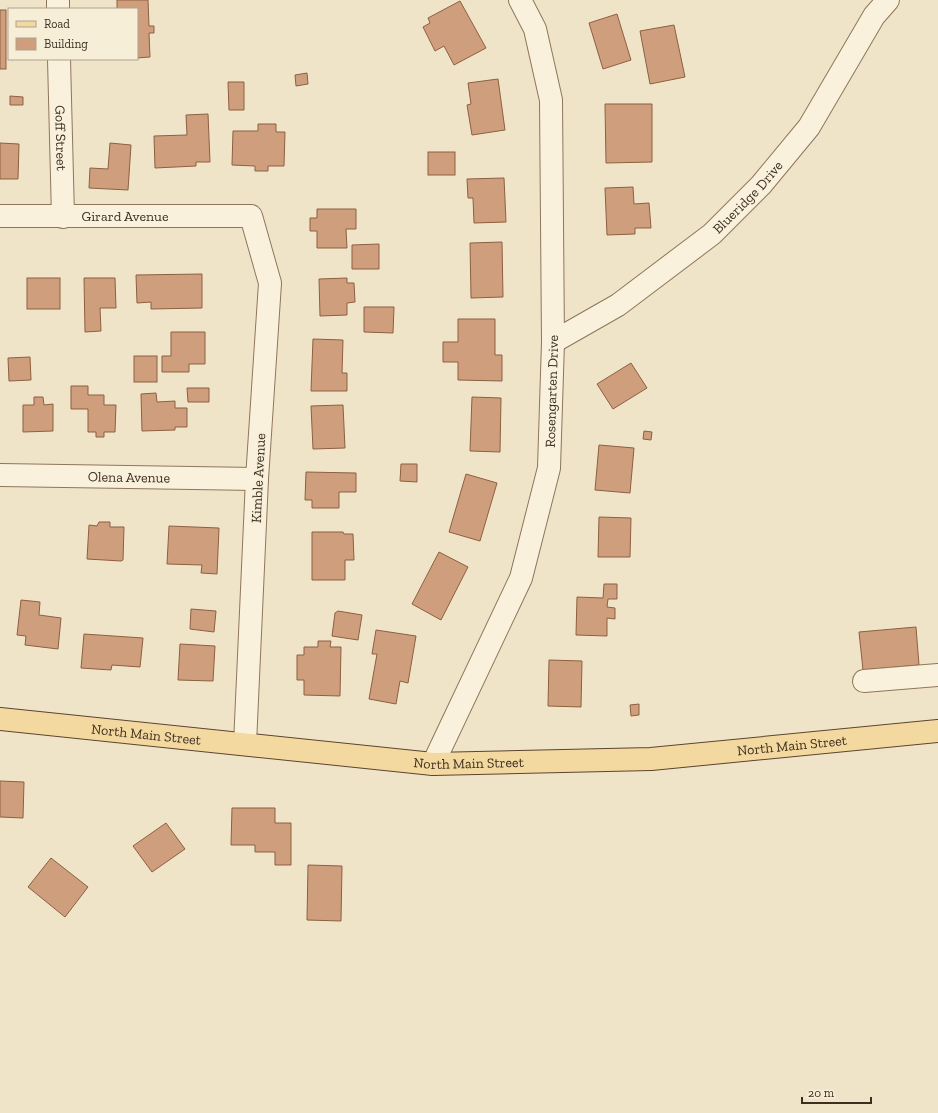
<svg xmlns="http://www.w3.org/2000/svg" width="938" height="1113" font-family="'Zilla Slab',serif">
  <style>
    .building { fill: #cf9f7d; stroke: #8d5f41 }
    .lines { fill: none; stroke-linecap: round; stroke-linejoin: round }
    .minor-casing { stroke: #8d765c; stroke-width: 24 }
    .major-casing { stroke: #5b4430; stroke-width: 24 }
    .minor { stroke: #faf1dc; stroke-width: 22 }
    .major { stroke: #f3d9a0; stroke-width: 22 }
    .labels { text-anchor: middle; stroke-width: 3; stroke-linejoin: round; paint-order: stroke }
    .street-label { font-size: 14px; fill: #3d2e20; stroke: #f7eed8 }
  </style>
  <rect width="100%" height="100%" fill="#f0e4c8"/>
  <g class="building">
    <path d="M 117,0 L 148,0 L 149,26 L 154,26 L 154,33 L 149,33 L 150,57 L 137,58 L 137,9 L 117,9 Z"/>
    <path d="M 460,1 L 486,48 L 454,65 L 444,46 L 435,51 L 423,27 L 430,23 L 428,18 Z"/>
    <rect x="0" y="10" width="6" height="59"/>
    <path d="M 617,14 L 631,60 L 603,69 L 589,23 Z"/>
    <path d="M 674,25 L 685,77 L 650,84 L 640,31 Z"/>
    <path d="M 307,73 L 308,84 L 296,86 L 295,75 Z"/>
    <path d="M 498,79 L 505,130 L 472,135 L 467,105 L 471,104 L 468,83 Z"/>
    <path d="M 228,82 L 244,82 L 244,110 L 229,110 Z"/>
    <path d="M 10,96 L 23,97 L 23,105 L 10,105 Z"/>
    <path d="M 605,104 L 652,104 L 652,162 L 606,163 Z"/>
    <path d="M 208,114 L 210,162 L 196,162 L 196,166 L 155,168 L 154,136 L 187,135 L 186,115 Z"/>
    <path d="M 258,124 L 276,124 L 276,132 L 285,132 L 284,166 L 268,166 L 268,171 L 255,171 L 255,166 L 232,165 L 233,131 L 258,131 Z"/>
    <path d="M 0,143 L 19,144 L 18,179 L 0,179 Z"/>
    <path d="M 110,143 L 131,145 L 128,190 L 89,188 L 90,168 L 108,169 Z"/>
    <rect x="428" y="152" width="27" height="23"/>
    <path d="M 504,178 L 506,222 L 474,223 L 473,198 L 468,198 L 467,179 Z"/>
    <path d="M 633,187 L 634,204 L 649,203 L 651,228 L 635,228 L 635,234 L 607,235 L 605,188 Z"/>
    <path d="M 317,209 L 356,209 L 356,229 L 346,229 L 347,248 L 317,248 L 317,231 L 310,231 L 310,218 L 317,218 Z"/>
    <path d="M 502,242 L 503,297 L 471,298 L 470,243 Z"/>
    <path d="M 379,244 L 379,269 L 352,269 L 352,245 Z"/>
    <path d="M 202,274 L 202,308 L 151,309 L 151,302 L 137,303 L 136,275 Z"/>
    <rect x="27" y="278" width="33" height="31"/>
    <path d="M 84,278 L 115,278 L 116,308 L 100,308 L 101,331 L 85,332 Z"/>
    <path d="M 347,278 L 347,283 L 354,283 L 355,302 L 347,303 L 347,315 L 320,316 L 319,279 Z"/>
    <path d="M 364,307 L 394,307 L 393,333 L 364,332 Z"/>
    <path d="M 458,319 L 495,319 L 495,355 L 502,355 L 502,381 L 458,380 L 458,362 L 443,362 L 443,342 L 458,342 Z"/>
    <path d="M 171,332 L 205,332 L 205,364 L 189,364 L 189,372 L 162,372 L 162,356 L 171,356 Z"/>
    <path d="M 313,339 L 343,340 L 342,373 L 347,373 L 347,391 L 311,391 Z"/>
    <rect x="134" y="356" width="23" height="26"/>
    <path d="M 30,357 L 31,380 L 9,381 L 8,358 Z"/>
    <path d="M 631,363 L 647,388 L 613,409 L 597,384 Z"/>
    <path d="M 71,386 L 88,386 L 88,395 L 104,395 L 104,405 L 116,405 L 115,432 L 104,432 L 104,437 L 96,437 L 96,432 L 88,432 L 88,409 L 71,409 Z"/>
    <path d="M 187,388 L 209,388 L 209,402 L 188,402 Z"/>
    <path d="M 156,393 L 157,402 L 175,401 L 175,408 L 187,408 L 187,427 L 175,427 L 175,430 L 142,431 L 141,394 Z"/>
    <path d="M 34,397 L 43,397 L 44,405 L 53,404 L 53,431 L 23,432 L 23,405 L 34,405 Z"/>
    <path d="M 472,397 L 501,398 L 500,452 L 470,451 Z"/>
    <path d="M 343,405 L 345,448 L 313,449 L 311,406 Z"/>
    <path d="M 644,431 L 652,432 L 651,440 L 643,439 Z"/>
    <path d="M 599,445 L 634,448 L 630,493 L 595,490 Z"/>
    <path d="M 401,464 L 417,464 L 417,482 L 400,481 Z"/>
    <path d="M 306,472 L 356,473 L 356,492 L 339,492 L 339,508 L 312,508 L 312,500 L 305,500 Z"/>
    <path d="M 466,474 L 497,483 L 480,541 L 449,532 Z"/>
    <path d="M 599,517 L 631,518 L 630,557 L 598,557 Z"/>
    <path d="M 99,522 L 110,522 L 110,527 L 124,527 L 123,560 L 121,561 L 87,559 L 89,525 L 97,526 Z"/>
    <path d="M 169,526 L 219,528 L 217,574 L 201,573 L 202,565 L 167,564 Z"/>
    <path d="M 312,532 L 343,532 L 344,534 L 353,534 L 354,560 L 345,560 L 345,580 L 312,580 Z"/>
    <path d="M 439,552 L 468,567 L 441,620 L 412,604 Z"/>
    <path d="M 604,584 L 617,584 L 617,599 L 608,599 L 607,607 L 615,608 L 615,619 L 607,618 L 607,636 L 576,635 L 577,597 L 603,598 Z"/>
    <path d="M 21,600 L 40,602 L 39,615 L 61,618 L 58,649 L 25,645 L 26,636 L 17,635 Z"/>
    <path d="M 191,609 L 216,611 L 214,632 L 190,629 Z"/>
    <path d="M 338,611 L 362,615 L 358,640 L 332,636 L 335,613 Z"/>
    <path d="M 916,627 L 919,665 L 863,670 L 859,632 Z"/>
    <path d="M 376,630 L 416,636 L 408,683 L 400,681 L 396,704 L 369,699 L 377,654 L 372,654 Z"/>
    <path d="M 84,634 L 143,638 L 140,667 L 112,665 L 111,670 L 81,668 Z"/>
    <path d="M 318,641 L 331,641 L 330,647 L 341,647 L 340,696 L 304,695 L 304,680 L 297,680 L 297,655 L 304,655 L 304,647 L 318,647 Z"/>
    <path d="M 180,644 L 215,646 L 213,681 L 178,680 Z"/>
    <path d="M 549,660 L 582,661 L 581,707 L 548,706 Z"/>
    <path d="M 639,704 L 639,715 L 631,716 L 630,705 Z"/>
    <path d="M 0,781 L 24,782 L 23,818 L 0,817 Z"/>
    <path d="M 232,808 L 275,808 L 275,823 L 291,823 L 291,865 L 275,865 L 275,852 L 255,852 L 255,845 L 231,845 Z"/>
    <path d="M 166,823 L 185,849 L 152,872 L 133,846 Z"/>
    <path d="M 51,858 L 88,887 L 65,917 L 28,887 Z"/>
    <path d="M 308,865 L 342,866 L 341,921 L 307,920 Z"/>
  </g>
  <g class="lines">
    <g class="minor-casing">
      <g id="minor">
        <path d="M 58,0 L 58,9"/>
        <path id="s1" d="M 59,59 L 63,217"/>
        <path id="s2" d="M 0,216 L 251,216 L 270,283 L 257,479 L 245,744"/>
        <path id="s3" d="M 553,342 L 618,305 L 712,234 L 761,185 L 809,127 L 874,16 L 888,0"/>
        <path id="s4" d="M 0,475 L 257,479"/>
        <path d="M 864,681 L 938,675"/>
        <path id="s5" d="M 433,764 L 521,578 L 549,468 L 553,342 L 551,100 L 535,29 L 520,0"/>
      </g>
    </g>
    <g class="major-casing">
      <g id="major">
        <path id="s6" d="M 0,719 L 433,764 L 651,759 L 938,731"/>
      </g>
    </g>
    <use href="#minor" class="minor"/>
    <use href="#major" class="major"/>
  </g>
  <g class="labels">
    <g class="street-label">
      <text dy="5" stroke="none"><textPath href="#s1" startOffset="79">Goff Street</textPath></text>
      <text dy="5" stroke="none"><textPath href="#s3" startOffset="244">Blueridge Drive</textPath></text>
      <text dy="5" stroke="none"><textPath href="#s2" startOffset="125">Girard Avenue</textPath></text>
      <text dy="5" stroke="none"><textPath href="#s5" startOffset="396">Rosengarten Drive</textPath></text>
      <text dy="5" stroke="none"><textPath href="#s4" startOffset="129">Olena Avenue</textPath></text>
      <text transform="translate(258 478) rotate(-87)" y="5">Kimble Avenue</text>
      <text dy="5" stroke="none"><textPath href="#s6" startOffset="147">North Main Street</textPath></text>
      <text dy="5" stroke="none"><textPath href="#s6" startOffset="795">North Main Street</textPath></text>
      <text dy="5" stroke="none"><textPath href="#s6" startOffset="471">North Main Street</textPath></text>
    </g>
  </g>
  <rect x="8" y="8" width="130" height="52" fill="#f7eed8" stroke="#ada18e"/>
  <rect x="16" y="21" width="20" height="6" fill="#f3d9a0" stroke="#ada18e"/>
  <text x="44" y="28" font-size="12" fill="#3d2e20">Road</text>
  <rect x="16" y="38" width="20" height="12" fill="#cf9f7d" stroke="#ada18e"/>
  <text x="44" y="48" font-size="12" fill="#3d2e20">Building</text>
  <path d="M802 1097v6h69v-6" fill="none" stroke="#3d2e20" stroke-width="2"/>
  <text x="808" y="1097" font-size="12" fill="#3d2e20" stroke="#f7eed8" stroke-width="3" paint-order="stroke">20 m</text>
</svg>
